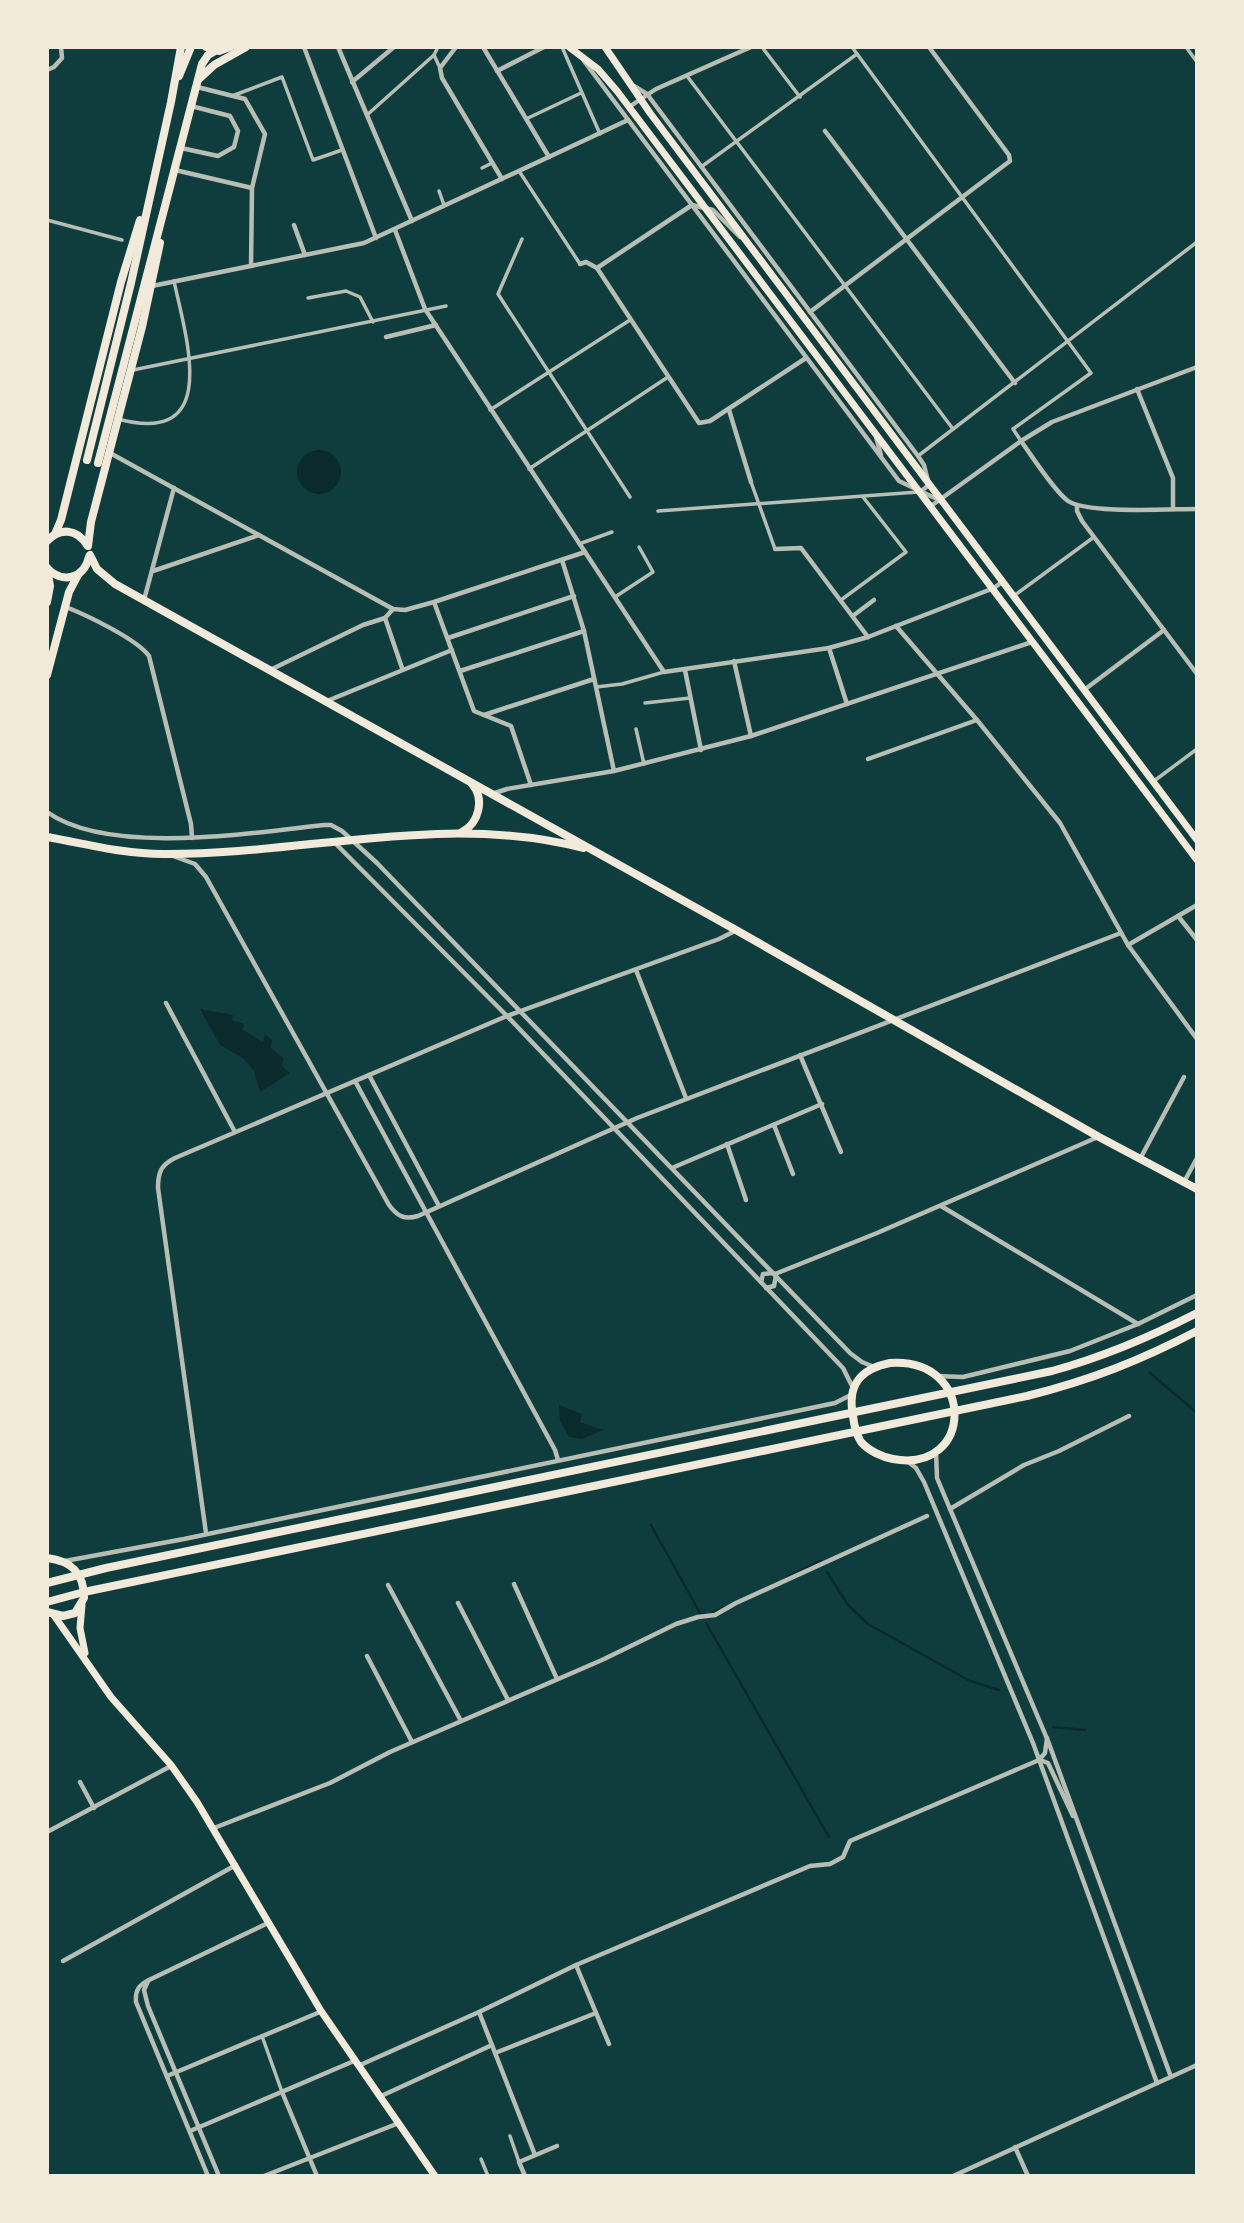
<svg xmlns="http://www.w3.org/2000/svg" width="1244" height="2223" font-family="Karla,sans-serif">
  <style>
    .water { fill: #0a2a2b }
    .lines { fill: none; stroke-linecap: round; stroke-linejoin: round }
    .stream { stroke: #0a2a2b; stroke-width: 2.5 }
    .pedestrian { stroke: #b8beb3; stroke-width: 3.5 }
    .minor { stroke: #b8beb3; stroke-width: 4.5 }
    .secondary { stroke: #f1e9da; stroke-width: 7 }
    .primary { stroke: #f1e9da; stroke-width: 8 }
  </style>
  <rect width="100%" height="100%" fill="#0f3d3e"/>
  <g class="water">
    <circle cx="319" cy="472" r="22"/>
    <path d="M 200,1009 L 233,1015 L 232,1020 L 244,1024 L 243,1030 L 263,1042 L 265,1034 L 272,1040 L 271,1048 L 283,1058 L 282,1066 L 290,1073 L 260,1092 L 254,1071 L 244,1059 L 220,1045 Z"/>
    <path d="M 559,1405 L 582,1414 L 580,1422 L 603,1430 L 582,1439 L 569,1437 L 560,1421 Z"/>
  </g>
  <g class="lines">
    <g class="stream">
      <path d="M 1150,1373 L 1197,1413"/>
      <path d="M 651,1525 L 700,1613 L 709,1615 L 724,1607"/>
      <path d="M 827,1572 L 848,1605 L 868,1624 L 970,1681 L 999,1690"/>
      <path d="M 787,1577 L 821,1561"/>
      <path d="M 706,1623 L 829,1837"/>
      <path d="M 1053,1727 L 1085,1730"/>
    </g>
    <g class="pedestrian">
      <path d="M 562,47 L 600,134"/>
      <path d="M 762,47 L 800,97"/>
      <path d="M 852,47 L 1091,373 L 1013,429 L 1021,441"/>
      <path d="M 1186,47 L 1197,62"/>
      <path d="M 434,55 L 438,47"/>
      <path d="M 687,76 L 953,429"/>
      <path d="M 232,96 L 282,77 L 313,160 L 342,150"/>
      <path d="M 367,115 L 434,55 L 440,68"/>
      <path d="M 526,119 L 581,93"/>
      <path d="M 701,167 L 857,54"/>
      <path d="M 482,168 L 492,163"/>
      <path d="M 519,171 L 580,264"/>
      <path d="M 439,191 L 444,205"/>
      <path d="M 47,220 L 122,240"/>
      <path d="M 522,239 L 498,294 L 630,497"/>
      <path d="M 308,298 L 346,291 L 360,297 L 373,322"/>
      <path d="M 133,370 L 446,306"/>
      <path d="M 490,410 L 630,320"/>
      <path d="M 118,419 C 222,447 186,338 174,281"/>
      <path d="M 918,456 L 1197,242"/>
      <path d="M 529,469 L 668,377"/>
      <path d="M 751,482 L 775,549"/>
      <path d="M 658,511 L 918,492"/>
      <path d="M 579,544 L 612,532"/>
      <path d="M 1015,595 L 1094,537"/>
      <path d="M 615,597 L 653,572 L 639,547"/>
      <path d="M 841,600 L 906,552 L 863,497"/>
      <path d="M 596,687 L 622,684 L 664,672"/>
      <path d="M 645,703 L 690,698"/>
      <path d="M 636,729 L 644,764"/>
      <path d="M 1154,781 L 1197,749"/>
      <path d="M 262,2036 L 282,2092"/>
      <path d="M 510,2136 L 519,2162"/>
      <path d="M 481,2159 L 488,2176"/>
    </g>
    <g class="minor">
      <path d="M 304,47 L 376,238"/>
      <path d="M 338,47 L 412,221"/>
      <path d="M 456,47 L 440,68 L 442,78 L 502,179"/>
      <path d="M 483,47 L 549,157"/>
      <path d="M 584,61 L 899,481 L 939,500"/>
      <path d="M 47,70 L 54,67 L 62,58 L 61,47"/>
      <path d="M 497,71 L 544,47"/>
      <path d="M 352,82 L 394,47"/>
      <path d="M 634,86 L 647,94 L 918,456 L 924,465 L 929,485 L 920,492"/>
      <path d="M 197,87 L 245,99 L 265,134 L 252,188 L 251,266"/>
      <path d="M 629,107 L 656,89 L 751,47"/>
      <path d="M 825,131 L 1015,383"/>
      <path d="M 181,148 L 218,156 L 234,147 L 238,131 L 230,116 L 191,106"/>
      <path d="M 175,170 L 252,188"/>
      <path d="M 294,225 L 305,255"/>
      <path d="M 395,230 L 425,309 L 664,672 L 829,648 L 868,637 L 994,588 L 1002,582"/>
      <path d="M 740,237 L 713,210 L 692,205 L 597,268 L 699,423 L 710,421 L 806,358"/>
      <path d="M 580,264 L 586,262 L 597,268"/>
      <path d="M 152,286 L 364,243 L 628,120"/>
      <path d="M 810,312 L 1010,161 L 1009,155 L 929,47"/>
      <path d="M 386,337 L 436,325"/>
      <path d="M 1137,389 L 1173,478 L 1173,509"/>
      <path d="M 729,410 L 751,482"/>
      <path d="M 876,437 L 881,455"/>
      <path d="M 1021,441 L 1052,422 L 1197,367"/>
      <path d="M 110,453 L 393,609 L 405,610 L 434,602 L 585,552"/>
      <path d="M 1077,505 L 1077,511 L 1082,521 L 1197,674"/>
      <path d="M 931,506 L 1021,441 C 1032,456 1054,491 1068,501 C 1087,514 1170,509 1197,509"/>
      <path d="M 775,549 L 801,548 L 868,637"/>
      <path d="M 562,560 L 584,631 L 614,771"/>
      <path d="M 153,571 L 259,535"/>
      <path d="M 144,600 L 174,488"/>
      <path d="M 434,602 L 474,711 L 511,726 L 531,785"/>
      <path d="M 66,607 C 86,615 137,639 149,656 L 191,824 L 192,838"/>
      <path d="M 854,615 L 874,600"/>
      <path d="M 385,618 L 402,668"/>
      <path d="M 896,626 L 977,720 L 1060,823 L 1128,945 L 1197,1039"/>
      <path d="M 448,638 L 574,596"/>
      <path d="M 829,648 L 847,704"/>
      <path d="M 734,661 L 751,736"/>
      <path d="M 270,670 L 363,625 L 385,618 L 393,609"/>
      <path d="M 685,670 L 701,750"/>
      <path d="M 460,671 L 584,631"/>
      <path d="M 1084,690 L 1164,630"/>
      <path d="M 327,701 L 452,650"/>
      <path d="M 484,715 L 594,679"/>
      <path d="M 868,759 L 977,720"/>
      <path d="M 492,794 L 507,789 L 614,771 L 751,736 L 1032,642"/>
      <path d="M 47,812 C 108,856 252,833 324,825 L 331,825 L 342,831 L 377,863 L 850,1353 L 862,1362 L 874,1367"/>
      <path d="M 334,842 L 507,1016 L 843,1368 L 853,1388"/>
      <path d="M 173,856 L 195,864 L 206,877 L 389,1205 C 397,1216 404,1220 418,1216 L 637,1118 L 1121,933"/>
      <path d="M 1178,916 L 1197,940"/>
      <path d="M 1128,945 L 1197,905"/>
      <path d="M 636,970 L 686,1098"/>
      <path d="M 166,1003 L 235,1132"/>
      <path d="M 800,1055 L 841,1152"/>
      <path d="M 369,1075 L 439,1206"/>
      <path d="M 355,1081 L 555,1450 L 558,1460"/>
      <path d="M 774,1125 L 793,1174"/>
      <path d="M 727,1144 L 746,1200"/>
      <path d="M 1140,1159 L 1184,1077"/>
      <path d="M 672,1168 L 822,1104"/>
      <path d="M 1184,1182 L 1197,1158"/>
      <path d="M 941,1206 L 1138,1324"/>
      <path d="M 775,1274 L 877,1233 L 1098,1137"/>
      <path d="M 761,1282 L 763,1274 L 773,1273"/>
      <path d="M 766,1288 L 774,1286 L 776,1276"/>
      <path d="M 938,1376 L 963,1377 L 1070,1351 L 1138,1324 L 1197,1295"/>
      <path d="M 936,1452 L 937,1478 L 1048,1741 L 1171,2077"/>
      <path d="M 907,1461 L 916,1468 L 924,1482 L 1033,1743 L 1157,2083"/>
      <path d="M 950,1509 L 1024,1465 L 1059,1451 L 1129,1416"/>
      <path d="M 206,1533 L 158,1188 C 158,1172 161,1165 175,1158 L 507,1016 L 719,939 L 735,931"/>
      <path d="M 65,1561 L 184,1539 L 835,1403 L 851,1395"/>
      <path d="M 514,1584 L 557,1679"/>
      <path d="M 388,1585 L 461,1721"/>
      <path d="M 458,1603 L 508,1700"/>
      <path d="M 367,1656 L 412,1742"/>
      <path d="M 1040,1760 L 1048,1763 L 1073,1816"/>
      <path d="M 80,1782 L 94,1808"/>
      <path d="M 214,1828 L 330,1783 L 390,1752 L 602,1660 L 676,1624 L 698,1617 L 715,1615 L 736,1603 L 927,1516"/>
      <path d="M 47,1832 L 171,1766"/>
      <path d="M 63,1961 L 236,1865"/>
      <path d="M 576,1965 L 609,2044"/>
      <path d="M 148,1981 L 144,1990 L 148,2006 L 219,2176"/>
      <path d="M 479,2012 L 535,2155"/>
      <path d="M 495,2053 L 596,2013"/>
      <path d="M 358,2066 L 479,2012 L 576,1965 L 810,1866 L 830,1864 L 843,1857 L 850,1841 L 1039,1760 L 1045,1753 L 1047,1738"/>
      <path d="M 167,2076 L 320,2012"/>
      <path d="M 282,2092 L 317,2176"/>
      <path d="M 379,2097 L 492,2045"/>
      <path d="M 190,2131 L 354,2061"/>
      <path d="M 1015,2147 L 1028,2176"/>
      <path d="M 208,2176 L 136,2002 C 135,1990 139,1985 149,1980 L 268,1923"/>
      <path d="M 264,2176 L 399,2123"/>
      <path d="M 525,2176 L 519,2162 L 557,2146"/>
      <path d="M 953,2176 L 1197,2065"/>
    </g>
    <g class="secondary">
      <path d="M 569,47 L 598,69 L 617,91 L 1197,860"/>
      <path d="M 605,47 L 650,113 L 1197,840"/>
      <path d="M 82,1605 L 80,1628 L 85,1653"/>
      <path d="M 53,1614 L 111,1697 L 171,1765 L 197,1802 L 321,2011 L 435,2176"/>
    </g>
    <g class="primary">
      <path d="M 206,47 L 219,51 L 230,47"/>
      <path d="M 179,76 L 191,47"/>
      <path d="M 200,78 L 214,65 L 246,47"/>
      <path d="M 87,460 L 131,283 L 171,102 L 181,47"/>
      <path d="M 98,463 L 202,64 L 208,55 L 215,51"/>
      <path d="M 55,534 L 61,520 L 121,282 L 140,220"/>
      <path d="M 47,541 C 60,527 77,529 87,545"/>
      <path d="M 88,546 L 91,522 L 142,327 L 160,243"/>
      <path d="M 90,555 L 97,569 L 115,584 L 736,930 L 1099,1137 L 1197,1189"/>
      <path d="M 47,568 C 62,584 84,579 89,557"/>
      <path d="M 47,602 L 50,586 L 47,568"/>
      <path d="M 47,675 L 69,592 L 78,575"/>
      <path d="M 462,832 C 479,823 485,799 472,784"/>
      <path d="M 47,837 C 87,844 123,854 163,854 C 303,855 444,812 583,848"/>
      <path d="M 890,1363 C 977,1357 974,1474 893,1459 C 882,1457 869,1451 861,1442 C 856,1434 854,1425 853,1416 C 847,1385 860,1369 890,1363 Z"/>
      <path d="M 47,1558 C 72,1561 84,1573 84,1598 L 75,1613 L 63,1616 L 47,1612"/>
      <path d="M 47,1583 L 106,1568 L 1052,1371 C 1103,1357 1150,1337 1197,1313"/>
      <path d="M 47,1602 L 84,1592 L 1027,1396 C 1091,1380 1139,1361 1197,1331"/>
    </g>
  </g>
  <rect width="1244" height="2223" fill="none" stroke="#f1e9da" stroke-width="98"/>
</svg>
